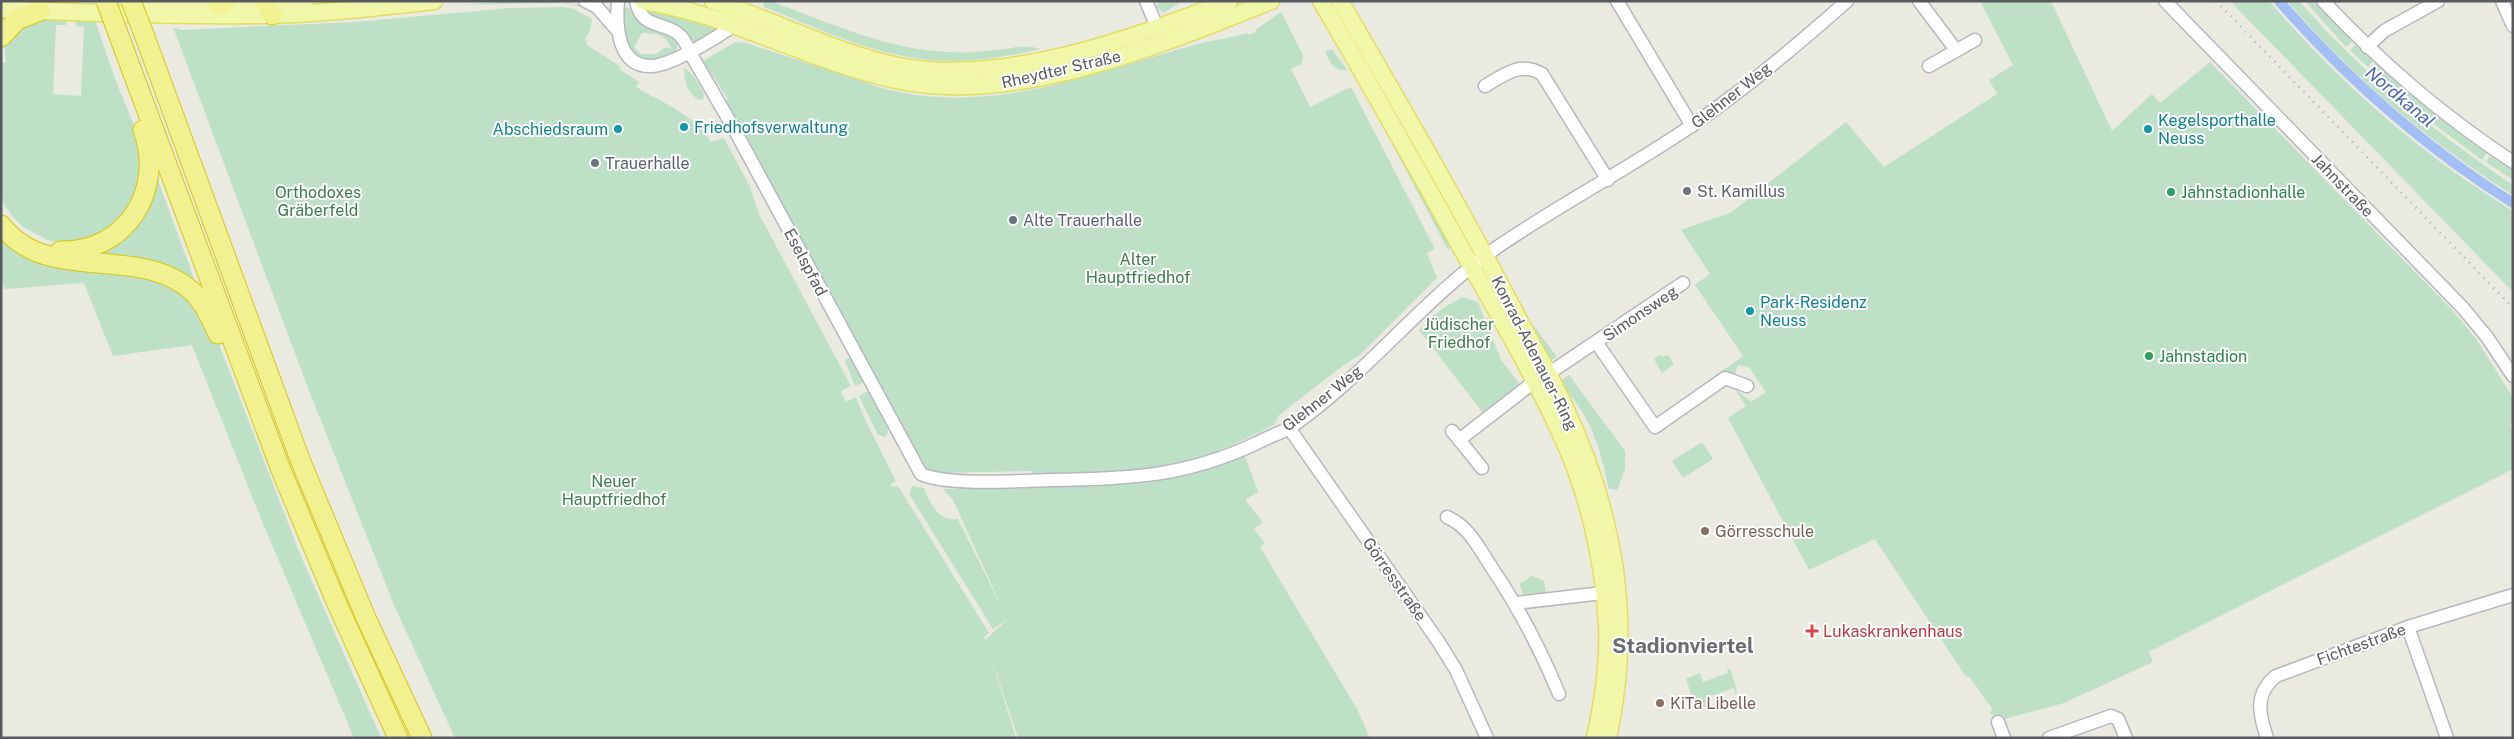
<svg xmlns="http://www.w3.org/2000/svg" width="2514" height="739" font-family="'Public Sans',sans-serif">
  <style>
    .green { fill: #bee0c6; fill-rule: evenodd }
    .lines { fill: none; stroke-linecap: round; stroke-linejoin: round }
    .canal { stroke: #a4bff6; stroke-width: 10 }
    .minor-casing { stroke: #b7b8bd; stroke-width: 15 }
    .major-casing { stroke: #e3dd60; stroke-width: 19 }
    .highway-casing { stroke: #d5c715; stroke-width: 21 }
    .minor { stroke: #fff; stroke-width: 12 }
    .major { stroke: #f1f7a8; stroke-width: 16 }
    .highway { stroke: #f2f18f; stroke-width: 19 }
    .rail { stroke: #b2b3b3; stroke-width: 3; stroke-dasharray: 1 6; stroke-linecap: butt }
    .highway-bridge-casing { stroke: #d5c715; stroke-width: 21; stroke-linecap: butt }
    .highway-bridge { stroke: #f2f18f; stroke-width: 19 }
    .culture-dot { fill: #0f9aa8; stroke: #fff; stroke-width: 2 }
    .worship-dot { fill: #6b7280; stroke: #fff; stroke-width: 2 }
    .leisure-dot { fill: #2e9e5b; stroke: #fff; stroke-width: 2 }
    .education-dot { fill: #8d6e63; stroke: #fff; stroke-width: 2 }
    .health-dot { fill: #e0444e; stroke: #fff; stroke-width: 2 }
    .labels { text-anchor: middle; stroke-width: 4; stroke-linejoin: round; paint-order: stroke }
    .street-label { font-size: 16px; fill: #585a5f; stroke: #fff }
    .culture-label { font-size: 16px; fill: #0d838f; stroke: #fff; text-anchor: start }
    .worship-label { font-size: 16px; fill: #5b616d; stroke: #fff; text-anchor: start }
    .park-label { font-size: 16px; fill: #3b7c4d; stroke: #fff }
    .leisure-label { font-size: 16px; fill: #27864d; stroke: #fff; text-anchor: start }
    .education-label { font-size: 16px; fill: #785e54; stroke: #fff; text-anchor: start }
    .health-label { font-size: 16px; fill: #be3a42; stroke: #fff; text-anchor: start }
    .water-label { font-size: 18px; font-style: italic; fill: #4a65b6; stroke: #fff }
    .district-label { font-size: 21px; font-weight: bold; fill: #6a6c71; stroke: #fff }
  </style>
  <rect width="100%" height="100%" fill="#eaeae0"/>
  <g class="green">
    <path d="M 516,1 C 541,1 577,0 596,15 L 579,5 L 569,3 L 453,5 Z"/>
    <path d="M 763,1 L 770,1 C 823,20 878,46 935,51 C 954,53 976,53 996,50 C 1016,48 1020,44 1041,49 C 1004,57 968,63 931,60 C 873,55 817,28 764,7 Z"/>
    <path d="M 1160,1 L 1183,1 L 1163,13 L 1156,6 Z"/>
    <path d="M 1980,1 L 2051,1 L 2112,131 L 2152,94 L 2160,103 L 2210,62 L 2455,313 L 2479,343 L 2513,398 L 2513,423 L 2510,425 L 2513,430 L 2513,469 L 2149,652 L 2153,662 L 2064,703 L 2001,720 L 1989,713 L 1993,710 L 1969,676 L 1966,677 L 1875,539 L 1809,570 L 1728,418 L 1746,406 L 1734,388 L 1751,402 L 1766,392 L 1749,367 L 1738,365 L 1735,374 L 1724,374 L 1722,371 L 1743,356 L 1695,285 L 1710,274 L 1681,230 L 1732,212 L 1846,122 L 1884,167 L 1997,94 L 1989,80 L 2013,65 Z"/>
    <path d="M 2230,1 L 2269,1 C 2340,83 2420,154 2513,211 L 2513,292 Z"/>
    <path d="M 2287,1 L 2299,1 C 2362,73 2434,132 2513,185 L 2513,195 C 2427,141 2353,77 2287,1 Z"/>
    <path d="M 2305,1 L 2314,1 L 2345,33 L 2347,32 L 2355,39 L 2346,47 Z"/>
    <path d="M 563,7 L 574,9 L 592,19 L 589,34 L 585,38 L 587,45 L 620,66 L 619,69 L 639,82 L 636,87 C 661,102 697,116 711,142 L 724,138 L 750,187 L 759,214 L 851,386 L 841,391 L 846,402 L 856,397 L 865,420 L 896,481 L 890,484 L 893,487 L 898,486 L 989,633 L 984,637 L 985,640 L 1008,619 L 993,629 L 909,494 L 912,486 L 924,488 C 930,504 939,522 958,519 L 1005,614 L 953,500 L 943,489 L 1023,489 L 1038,486 L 1131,484 L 1188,475 L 1245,456 L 1258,492 L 1245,500 L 1263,522 L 1254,529 L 1265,544 L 1260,547 L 1357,709 L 1370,738 L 1018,738 L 988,648 L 1016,738 L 455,738 L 394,605 L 308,388 L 173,27 L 180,30 L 355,22 L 510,8 Z"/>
    <path d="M 626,7 C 633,9 635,19 642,24 C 654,33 665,30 678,41 L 676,51 L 663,59 L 646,62 C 622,48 624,35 623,9 ZM 642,33 C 656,33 665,34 671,48 L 664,48 L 656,54 L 641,54 L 634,47 Z"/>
    <path d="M 643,8 L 660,10 L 664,14 L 721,29 L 694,42 L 680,27 L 648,16 Z"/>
    <path d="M 1281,12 L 1303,55 L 1301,64 L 1291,69 L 1310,107 L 1351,87 L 1435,249 L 1427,253 L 1437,278 L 1361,354 L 1344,365 L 1279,415 L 1274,425 C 1249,437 1224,450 1197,459 C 1146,475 1086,475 1033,474 L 1032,471 L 940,473 L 926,468 L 726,102 L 728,99 L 703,61 L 736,42 L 746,43 C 780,54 813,65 847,76 C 863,81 878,88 894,91 C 1001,115 1102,69 1202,43 C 1217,39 1232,38 1247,33 L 1248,35 L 1256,32 L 1255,30 Z"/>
    <path d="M 41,20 L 66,20 L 66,25 L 56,25 L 53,94 L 81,96 L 84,27 L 75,26 L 76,20 L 95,21 L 117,84 L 141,142 L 140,181 L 127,214 L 100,236 L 67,244 L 47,240 L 23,227 L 12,216 L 4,204 L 1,197 L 1,64 L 6,62 L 4,45 L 17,28 L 24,28 Z"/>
    <path d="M 2358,42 L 2361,49 L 2374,60 L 2368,67 L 2350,50 Z"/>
    <path d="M 1332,49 L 1347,70 C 1334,73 1330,62 1325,52 Z"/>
    <path d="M 2376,63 L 2438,117 L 2482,150 L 2484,147 L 2488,151 L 2482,160 L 2434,124 L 2370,70 Z"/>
    <path d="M 684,68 C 692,71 700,87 704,94 L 703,99 L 699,100 C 687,93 684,80 684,68 Z"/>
    <path d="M 1358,79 L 1454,246 L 1448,250 Z"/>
    <path d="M 2490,156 L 2513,171 L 2513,180 L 2486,162 Z"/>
    <path d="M 155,172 L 199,292 L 78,255 L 107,246 Z"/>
    <path d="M 1,235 L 154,275 L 196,302 L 217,339 L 300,554 L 381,738 L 354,738 L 259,514 L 192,345 L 113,356 L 84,283 L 5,289 L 1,282 Z"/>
    <path d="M 1462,297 L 1478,302 L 1501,360 L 1521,386 L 1483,413 L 1419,330 L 1440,310 Z"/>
    <path d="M 1532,326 L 1535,327 L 1557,357 L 1551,360 Z"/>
    <path d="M 1660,354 L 1662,357 L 1668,355 L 1674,364 L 1662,373 L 1654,359 Z"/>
    <path d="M 852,356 L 864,378 L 862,383 L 855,386 L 845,360 Z"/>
    <path d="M 1569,375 L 1625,451 L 1625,469 L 1617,490 L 1609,489 C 1604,465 1595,430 1581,410 C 1575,400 1566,392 1561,381 Z"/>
    <path d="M 870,390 L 887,420 L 888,432 L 885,437 L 878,435 L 859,396 Z"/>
    <path d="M 1702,442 L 1713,459 L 1683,478 L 1672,461 Z"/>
    <path d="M 1532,576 L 1544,581 L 1546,594 L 1525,597 L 1519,584 Z"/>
    <path d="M 1727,668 L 1731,670 L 1737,692 L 1736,694 L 1734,688 L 1708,697 L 1711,705 L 1699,709 L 1695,705 L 1686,679 L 1700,673 L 1703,682 L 1728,673 Z"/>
  </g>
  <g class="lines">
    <path class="canal" d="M 2279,1 C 2348,80 2424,147 2513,203"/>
    <g class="minor-casing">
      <g id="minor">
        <path d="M 585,1 L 597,7 L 617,30"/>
        <path d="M 618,1 C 616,24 617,66 650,66 C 669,67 718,37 734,25"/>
        <path d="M 636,1 C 643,37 677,14 689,51 L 733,127 L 921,474 C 949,486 1018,481 1051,480 C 1128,479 1185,477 1257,443 C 1268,437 1281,433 1291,427 C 1366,375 1422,300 1496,248 C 1554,208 1617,175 1676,136 C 1736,97 1793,49 1847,1"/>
        <path d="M 1146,1 L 1157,27"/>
        <path d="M 1617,1 L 1692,126"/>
        <path d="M 1919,1 L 1956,50"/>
        <path d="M 2165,1 L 2463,308 L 2487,337 L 2513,376"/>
        <path d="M 2323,1 C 2383,64 2440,114 2513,162"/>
        <path d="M 2502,1 L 2513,26"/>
        <path d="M 2367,47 L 2384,31 L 2438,1"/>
        <path d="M 1929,66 L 1975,40"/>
        <path d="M 1485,86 C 1504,75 1520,61 1542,74 L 1608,180"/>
        <path d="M 1596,342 L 1655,427 L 1725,378 L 1747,386"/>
        <path d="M 1548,374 L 1683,283"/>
        <path d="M 1289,428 L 1438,641 L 1456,670 L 1487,738"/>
        <path d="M 1452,431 L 1482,468"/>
        <path d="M 1459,440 L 1534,382"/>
        <path d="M 1447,517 C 1468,526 1478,546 1490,565 C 1518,606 1540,648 1559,694"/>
        <path d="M 1516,603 L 1603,593"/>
        <path d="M 2408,627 L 2447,738"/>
        <path d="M 1998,722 L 2004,738"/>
        <path d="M 2049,738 L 2111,716 L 2118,719 L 2126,738"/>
        <path d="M 2267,738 C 2259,714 2254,694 2276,676 L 2408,627 L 2513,595"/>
      </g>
    </g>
    <g class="major-casing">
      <g id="major">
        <path d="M 134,1 L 218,4 L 305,1"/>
        <path d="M 643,1 C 731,15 809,61 896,80 C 1015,106 1161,45 1271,1"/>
        <path d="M 713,1 C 775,20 835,53 899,66 C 1004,86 1131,39 1229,1"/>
        <path d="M 1321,1 C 1368,81 1414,163 1459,244 C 1493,305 1529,366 1559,430 C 1587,488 1604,560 1607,625 C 1609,663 1603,701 1595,738"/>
        <path d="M 1340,1 C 1397,99 1454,197 1507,297 C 1525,332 1545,366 1562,401 C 1614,510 1634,618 1608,738"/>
        <path d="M 1,9 C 85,13 168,16 252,15 C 313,15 373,8 434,1"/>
      </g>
    </g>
    <g class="highway-casing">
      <g id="highway">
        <path d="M 265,1 L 272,15"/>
        <path d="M 218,4 L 225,1"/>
        <path d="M 119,36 L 281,470 L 337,604 L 398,738"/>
        <path d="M 1,37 L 17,20 L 40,11"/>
        <path d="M 145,37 L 301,462 L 366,618 L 422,738"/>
        <path d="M 1,225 C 49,287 141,241 195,294 C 205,305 212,320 218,334"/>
        <path d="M 60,251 C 126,253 165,190 143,130"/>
      </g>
    </g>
    <use href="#minor" class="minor"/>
    <use href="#major" class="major"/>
    <use href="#highway" class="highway"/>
    <path class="rail" d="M 2216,1 L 2513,308"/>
    <g class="highway-bridge-casing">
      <g id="highway-bridge">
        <path d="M 106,1 L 119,36"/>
        <path d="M 131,1 L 145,37"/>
      </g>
    </g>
    <use href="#highway-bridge" class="highway-bridge"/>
  </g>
  <g class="culture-dot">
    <circle cx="684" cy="127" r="5"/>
    <circle cx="618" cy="129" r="5"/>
    <circle cx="2148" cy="129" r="5"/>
    <circle cx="1750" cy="311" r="5"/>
  </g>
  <g class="worship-dot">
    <circle cx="595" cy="163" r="5"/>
    <circle cx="1687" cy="191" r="5"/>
    <circle cx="1013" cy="220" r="5"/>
  </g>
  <g class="leisure-dot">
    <circle cx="2171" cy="192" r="5"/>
    <circle cx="2149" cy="356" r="5"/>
  </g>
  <g class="education-dot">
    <circle cx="1705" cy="531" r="5"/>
    <circle cx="1660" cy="703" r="5"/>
  </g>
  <path class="health-dot" d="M1809.5 623.5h5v5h5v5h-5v5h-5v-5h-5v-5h5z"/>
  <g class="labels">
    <g class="street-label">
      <text transform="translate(1061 69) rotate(-13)" y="6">Rheydter Straße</text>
      <text transform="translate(1731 95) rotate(-38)" y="6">Glehner Weg</text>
      <text transform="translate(2343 185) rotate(46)" y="6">Jahnstraße</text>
      <text transform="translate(806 262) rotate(62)" y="6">Eselspfad</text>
      <text transform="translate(1640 313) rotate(-34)" y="6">Simonsweg</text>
      <text transform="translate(1535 353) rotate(63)" y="6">Konrad-Adenauer-Ring</text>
      <text transform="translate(1322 398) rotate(-38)" y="6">Glehner Weg</text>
      <text transform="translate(1395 579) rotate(55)" y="6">Görresstraße</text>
      <text transform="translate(2361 644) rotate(-20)" y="6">Fichtestraße</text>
    </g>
    <g class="culture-label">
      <text x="2158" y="126">Kegelsporthalle<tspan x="2158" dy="18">Neuss</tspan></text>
      <text x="694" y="133">Friedhofsverwaltung</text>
      <text x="608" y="135" text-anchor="end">Abschiedsraum</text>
      <text x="1760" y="308">Park-Residenz<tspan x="1760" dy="18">Neuss</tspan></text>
    </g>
    <g class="worship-label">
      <text x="605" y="169">Trauerhalle</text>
      <text x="1697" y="197">St. Kamillus</text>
      <text x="1023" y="226">Alte Trauerhalle</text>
    </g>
    <g class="park-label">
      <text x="318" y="198">Orthodoxes<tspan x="318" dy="18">Gräberfeld</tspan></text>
      <text x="1138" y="265">Alter<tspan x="1138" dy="18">Hauptfriedhof</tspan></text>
      <text x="1459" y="330">Jüdischer<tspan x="1459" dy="18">Friedhof</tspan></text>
      <text x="614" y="487">Neuer<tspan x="614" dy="18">Hauptfriedhof</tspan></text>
    </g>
    <g class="leisure-label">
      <text x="2181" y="198">Jahnstadionhalle</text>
      <text x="2159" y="362">Jahnstadion</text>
    </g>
    <g class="education-label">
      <text x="1715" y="537">Görresschule</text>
      <text x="1670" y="709">KiTa Libelle</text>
    </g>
    <g class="health-label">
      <text x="1823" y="637">Lukaskrankenhaus</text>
    </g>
    <g class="water-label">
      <text transform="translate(2400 97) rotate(40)" y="6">Nordkanal</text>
    </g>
    <g class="district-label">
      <text x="1683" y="653">Stadionviertel</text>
    </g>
  </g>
  <rect width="2514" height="739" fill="none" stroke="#585a5f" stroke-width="5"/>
</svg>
